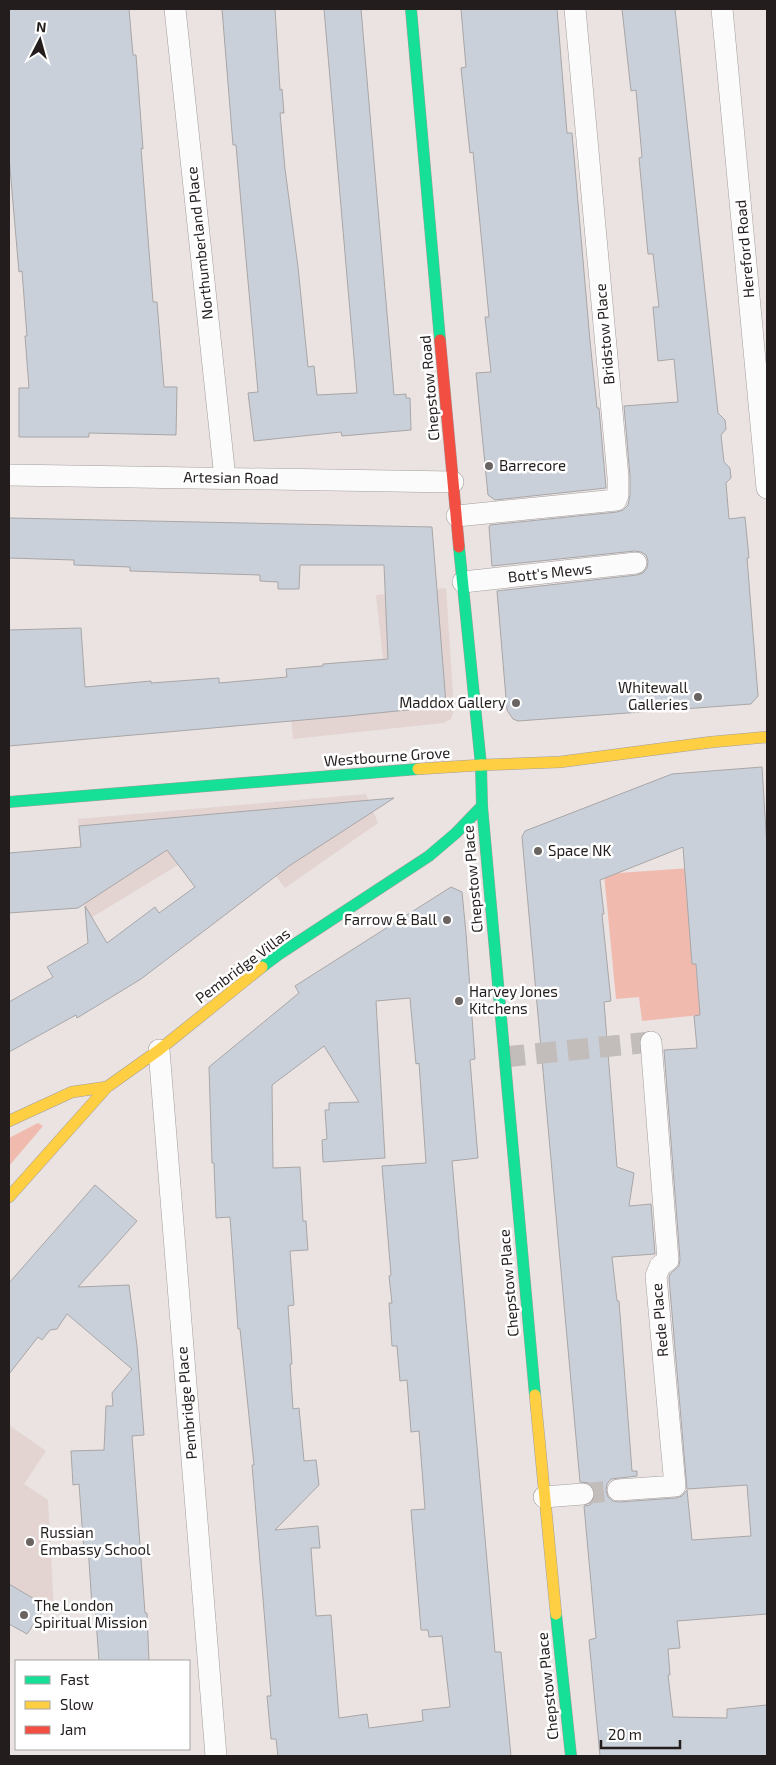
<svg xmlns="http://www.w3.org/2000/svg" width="776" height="1765" font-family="'Exo 2',sans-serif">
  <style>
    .built { fill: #e3d4d1 }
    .green { fill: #f0baaf }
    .building { fill: #c9d0da; stroke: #a9a6a7; fill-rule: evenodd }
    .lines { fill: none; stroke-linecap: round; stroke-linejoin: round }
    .street-tunnel { stroke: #c2bcbb; stroke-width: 21; stroke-dasharray: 21 11; stroke-linecap: butt }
    .street-casing { stroke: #a39e9d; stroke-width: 22 }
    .fast-casing { stroke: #a39e9d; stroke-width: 12 }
    .slow-casing { stroke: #a39e9d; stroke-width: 12 }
    .jam-casing { stroke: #a39e9d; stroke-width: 12 }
    .street { stroke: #fcfbfb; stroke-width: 21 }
    .fast { stroke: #16e098; stroke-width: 11 }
    .slow { stroke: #ffcf43; stroke-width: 11 }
    .jam { stroke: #f24e42; stroke-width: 11 }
    .poi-dot { fill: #696362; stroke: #fff; stroke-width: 2 }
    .labels { text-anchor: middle; stroke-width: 5; stroke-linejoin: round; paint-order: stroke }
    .street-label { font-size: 15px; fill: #231e1d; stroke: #fff }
    .poi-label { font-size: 15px; fill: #231e1d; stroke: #fff; text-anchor: start }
  </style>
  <rect width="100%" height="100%" fill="#eae3e2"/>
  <g class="built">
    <path d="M 446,588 L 454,709 L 451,719 L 443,723 L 293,739 L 286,669 L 383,659 L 376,595 Z"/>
    <path d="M 366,794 L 378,823 L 285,888 L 242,832 L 191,855 L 178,865 L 86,921 L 78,819 Z"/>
    <path d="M 9,1425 L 46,1451 L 24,1484 L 48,1500 L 54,1612 L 9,1584 Z"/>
  </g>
  <g class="green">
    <path d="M 690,868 L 687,892 L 692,964 L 696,964 L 700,1015 L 642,1021 L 639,997 L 616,999 L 604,874 Z"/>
    <path d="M 38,1123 L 43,1126 L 9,1166 L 9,1138 Z"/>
  </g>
  <g class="building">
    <path d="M 9,9 L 129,9 L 133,55 L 136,55 L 143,149 L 141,148 L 153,302 L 157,302 L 164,387 L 177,387 L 176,435 L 89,433 L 89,437 L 19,437 L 19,388 L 29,388 L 25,336 L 27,336 L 22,271 L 19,272 L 9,157 Z"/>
    <path d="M 222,9 L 275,9 L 280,90 L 282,89 L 284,113 L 280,113 L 285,169 L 298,267 L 308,367 L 314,366 L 317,395 L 357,393 L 324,9 L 361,9 L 394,395 L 406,394 L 406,398 L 410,398 L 411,430 L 342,436 L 341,432 L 254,441 L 248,393 L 258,392 L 241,203 L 236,145 L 233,145 Z"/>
    <path d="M 461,9 L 557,9 L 567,133 L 572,133 L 590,341 L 597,408 L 599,408 L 606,488 L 495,500 L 488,495 L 476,373 L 491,372 L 485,317 L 489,317 L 473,152 L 470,153 L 461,68 L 466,67 Z"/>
    <path d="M 622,9 L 675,9 L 718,413 L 725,420 L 726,429 L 721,435 L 724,462 L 730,468 L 731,478 L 726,483 L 729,519 L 745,517 L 749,558 L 747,558 L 758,696 L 751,704 L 518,721 L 513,719 L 507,710 L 497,591 L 637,575 L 643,573 L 647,568 L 648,561 L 646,555 L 641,552 L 635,551 L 492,566 L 489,527 L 490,525 L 617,512 L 623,510 L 628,505 L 630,495 L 630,476 L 624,406 L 678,402 L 674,359 L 658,361 L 653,307 L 659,307 L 653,254 L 648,254 L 639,158 L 642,157 L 636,90 L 631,91 Z"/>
    <path d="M 9,518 L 432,527 L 446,704 L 436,707 L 348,716 L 9,746 L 9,630 L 81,628 L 85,687 L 151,681 L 151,683 L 219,678 L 219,683 L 287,677 L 286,669 L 323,666 L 323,664 L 388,659 L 384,565 L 300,565 L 299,589 L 278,589 L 278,582 L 260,581 L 260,575 L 130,571 L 130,567 L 74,565 L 74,560 L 9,558 Z"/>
    <path d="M 762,767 L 767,847 L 767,1614 L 677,1621 L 680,1648 L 668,1649 L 670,1675 L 668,1675 L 673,1717 L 727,1718 L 727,1709 L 767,1705 L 767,1756 L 600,1756 L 589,1640 L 596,1638 L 584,1506 L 590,1505 L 594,1500 L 595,1493 L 594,1487 L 589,1483 L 580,1482 L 522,837 L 525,831 L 672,774 ZM 683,847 L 692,964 L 696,964 L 700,1015 L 694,1016 L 697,1048 L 664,1050 L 680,1259 L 679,1266 L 670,1274 L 669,1278 L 687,1489 L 747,1485 L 751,1536 L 692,1540 L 687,1490 L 682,1496 L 676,1498 L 619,1502 L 613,1501 L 608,1497 L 606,1490 L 607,1484 L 611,1479 L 637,1476 L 637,1471 L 632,1471 L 619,1301 L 617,1301 L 612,1257 L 655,1254 L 651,1204 L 629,1206 L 634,1173 L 617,1167 L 604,1002 L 611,1001 L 602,914 L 604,914 L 600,880 Z"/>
    <path d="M 394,798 L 289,866 L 141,979 L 77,1018 L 76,1015 L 9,1052 L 9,1002 L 53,977 L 47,967 L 88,943 L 85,906 L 107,943 L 155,907 L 159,913 L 195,887 L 167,850 L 78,908 L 9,913 L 9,853 L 81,847 L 79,826 Z"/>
    <path d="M 451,887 L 462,892 L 466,933 L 475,1059 L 470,1060 L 478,1158 L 452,1161 L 495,1652 L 501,1652 L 511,1756 L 278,1756 L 276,1739 L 271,1739 L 267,1696 L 271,1696 L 252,1465 L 254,1465 L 240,1329 L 238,1329 L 230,1217 L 216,1218 L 214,1163 L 212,1163 L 209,1067 L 299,993 L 295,986 ZM 410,998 L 416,1064 L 419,1063 L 426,1163 L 382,1166 L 391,1275 L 389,1276 L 392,1303 L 389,1303 L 392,1346 L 397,1346 L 400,1381 L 407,1380 L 411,1432 L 419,1431 L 425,1509 L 411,1510 L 421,1630 L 428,1630 L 429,1637 L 442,1636 L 450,1707 L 422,1710 L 423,1721 L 369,1728 L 367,1714 L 339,1718 L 331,1615 L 316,1616 L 311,1548 L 320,1548 L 318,1526 L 275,1530 L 319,1485 L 316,1460 L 304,1461 L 299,1408 L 293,1409 L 290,1364 L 292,1364 L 288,1306 L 294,1305 L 290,1251 L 308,1250 L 306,1221 L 303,1221 L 300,1167 L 273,1168 L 272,1085 L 324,1046 L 359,1102 L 329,1103 L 329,1110 L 325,1110 L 327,1139 L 322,1140 L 323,1162 L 385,1158 L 376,1001 Z"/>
    <path d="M 95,1185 L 137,1221 L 78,1287 L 129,1285 L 137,1346 L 144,1435 L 132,1436 L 145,1613 L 147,1613 L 149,1661 L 99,1661 L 95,1606 L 92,1606 L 88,1546 L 84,1552 L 79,1484 L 73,1485 L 71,1451 L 104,1450 L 106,1406 L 113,1406 L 112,1393 L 132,1369 L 67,1314 L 57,1329 L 50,1330 L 42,1340 L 38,1337 L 9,1374 L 9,1283 Z"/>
    <path d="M 9,1584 L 46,1606 L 27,1634 L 9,1624 Z"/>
  </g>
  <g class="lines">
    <g class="street-tunnel">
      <path d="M 504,1057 L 651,1042"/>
      <path d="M 583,1494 L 618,1490"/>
    </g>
    <g class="street-casing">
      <g id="street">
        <path d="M 175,9 L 225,478"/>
        <path d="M 722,9 L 767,488"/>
        <path d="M 9,475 L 453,482"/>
        <path d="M 457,516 L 616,500 L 618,495 L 618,477 L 575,9"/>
        <path d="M 463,582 L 636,563"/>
        <path d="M 159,1050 L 216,1756"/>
        <path d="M 618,1490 L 675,1486 L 656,1276 L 660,1266 L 668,1260 L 651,1042"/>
        <path d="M 544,1497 L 583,1494"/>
      </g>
    </g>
    <g class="fast-casing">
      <g id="fast">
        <path d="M 411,9 L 440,340"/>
        <path d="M 9,802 L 418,769"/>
        <path d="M 482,806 L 535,1395"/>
        <path d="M 262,967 L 278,955 L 429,856 L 456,833 L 482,806 L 481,765 L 459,547"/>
        <path d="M 556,1614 L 571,1756"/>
      </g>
    </g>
    <g class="slow-casing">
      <g id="slow">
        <path d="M 481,765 L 560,762 L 712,742 L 767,737"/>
        <path d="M 418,769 L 481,765"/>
        <path d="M 9,1121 L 72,1092 L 107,1087"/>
        <path d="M 9,1197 L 107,1087 L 159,1050 L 262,967"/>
        <path d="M 535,1395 L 556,1614"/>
      </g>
    </g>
    <g class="jam-casing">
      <path id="jam" d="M 440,340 L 459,547"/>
    </g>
    <use href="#street" class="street"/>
    <use href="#fast" class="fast"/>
    <use href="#slow" class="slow"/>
    <use href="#jam" class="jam"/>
  </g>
  <g class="poi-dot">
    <circle cx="489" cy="466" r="5"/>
    <circle cx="698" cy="697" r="5"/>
    <circle cx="516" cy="703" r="5"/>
    <circle cx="538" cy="851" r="5"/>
    <circle cx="447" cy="920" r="5"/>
    <circle cx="459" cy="1001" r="5"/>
    <circle cx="30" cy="1542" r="5"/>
    <circle cx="24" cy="1615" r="5"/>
  </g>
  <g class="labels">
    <g class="street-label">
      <text transform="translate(200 243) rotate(-96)" y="5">Northumberland Place</text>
      <text transform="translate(745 249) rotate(-95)" y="5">Hereford Road</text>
      <text transform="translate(605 334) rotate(-95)" y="5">Bridstow Place</text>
      <text transform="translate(430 388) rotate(-95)" y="5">Chepstow Road</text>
      <text transform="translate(231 478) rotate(1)" y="5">Artesian Road</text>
      <text transform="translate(550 573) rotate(-6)" y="5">Bott's Mews</text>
      <text transform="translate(387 757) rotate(-4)" y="5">Westbourne Grove</text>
      <text transform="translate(473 879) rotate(-95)" y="5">Chepstow Place</text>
      <text transform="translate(243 966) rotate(-37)" y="5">Pembridge Villas</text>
      <text transform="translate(509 1283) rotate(-95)" y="5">Chepstow Place</text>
      <text transform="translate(660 1320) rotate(-95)" y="5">Rede Place</text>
      <text transform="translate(187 1403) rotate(-95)" y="5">Pembridge Place</text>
      <text transform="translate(548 1686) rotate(-96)" y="5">Chepstow Place</text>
    </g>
    <g class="poi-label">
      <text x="499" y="471">Barrecore</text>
      <text x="688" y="693" text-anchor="end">Whitewall<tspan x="688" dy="17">Galleries</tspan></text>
      <text x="506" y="708" text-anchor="end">Maddox Gallery</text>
      <text x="548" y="856">Space NK</text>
      <text x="437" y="925" text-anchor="end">Farrow &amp; Ball</text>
      <text x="469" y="997">Harvey Jones<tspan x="469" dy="17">Kitchens</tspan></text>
      <text x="40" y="1538">Russian<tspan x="40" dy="17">Embassy School</tspan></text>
      <text x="34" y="1611">The London<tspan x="34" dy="17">Spiritual Mission</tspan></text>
    </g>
  </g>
  <rect width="776" height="1765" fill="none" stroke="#231e1d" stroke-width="20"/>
  <rect x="15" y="1660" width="175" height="90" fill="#ffffff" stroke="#a7a5a5"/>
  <rect x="25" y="1676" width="25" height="8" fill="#16e098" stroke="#a7a5a5"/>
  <text x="60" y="1685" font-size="15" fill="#231e1d">Fast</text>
  <rect x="25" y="1701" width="25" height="8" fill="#ffcf43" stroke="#a7a5a5"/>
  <text x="60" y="1710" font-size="15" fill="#231e1d">Slow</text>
  <rect x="25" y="1726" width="25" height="8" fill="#f24e42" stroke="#a7a5a5"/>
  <text x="60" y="1735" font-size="15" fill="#231e1d">Jam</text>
  <g transform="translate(40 40) rotate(6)" stroke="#ffffff" stroke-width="4" paint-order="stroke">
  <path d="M0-4L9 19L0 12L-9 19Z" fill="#231e1d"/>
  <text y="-8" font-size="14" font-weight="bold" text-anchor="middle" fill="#231e1d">N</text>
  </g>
  <path d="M601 1740v8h79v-8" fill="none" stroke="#231e1d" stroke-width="2.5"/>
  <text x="608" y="1740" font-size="15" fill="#231e1d" stroke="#ffffff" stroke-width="4" paint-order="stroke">20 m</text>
</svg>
